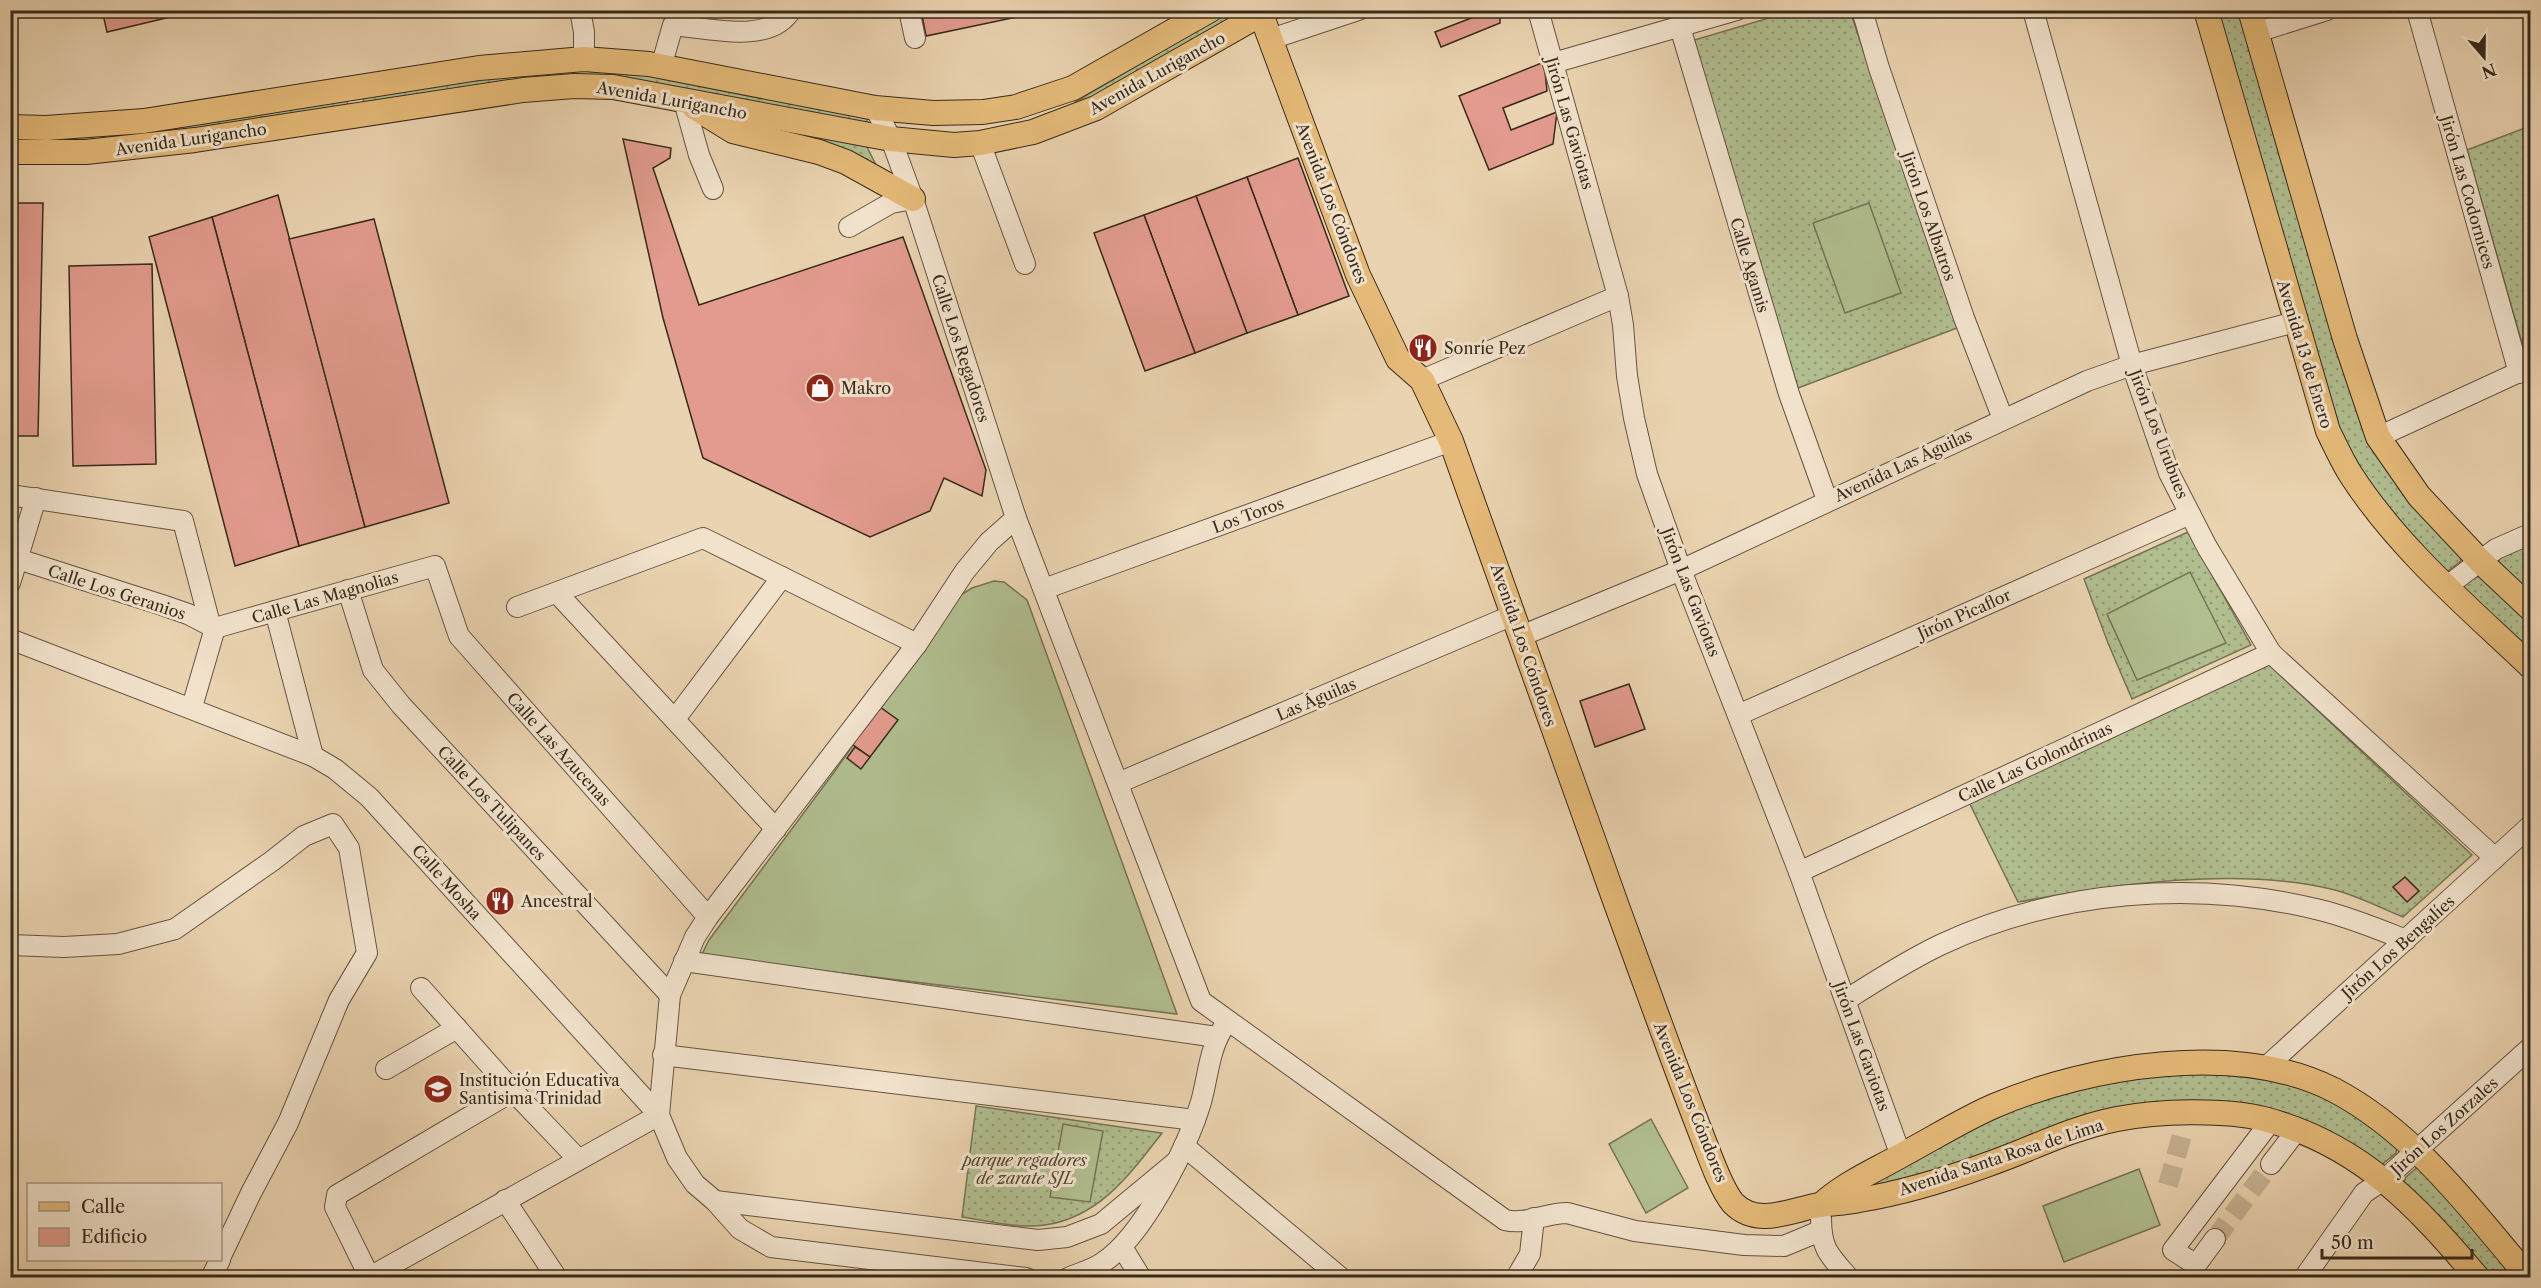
<svg xmlns="http://www.w3.org/2000/svg" width="2541" height="1288" font-family="'Libre Caslon Text',serif">
  <style>
    .grass { fill: url(#grass-dots); stroke: #747456; stroke-width: 1.5 }
    .pitch { fill: #b1be90; stroke: #747456; stroke-width: 1.5 }
    .building { fill: #e29b8e; stroke: #372a1b; stroke-width: 1.5 }
    .lines { fill: none; stroke-linecap: round; stroke-linejoin: round }
    .minor-tunnel { stroke: #c6b192; stroke-width: 20; stroke-dasharray: 20 10; stroke-linecap: butt }
    .minor-casing { stroke: #645440; stroke-width: 22 }
    .major-casing { stroke: #372a1b; stroke-width: 26 }
    .minor { stroke: #f1e2cc; stroke-width: 20 }
    .major { stroke: #e5ba78; stroke-width: 24 }
    .labels { text-anchor: middle; stroke-width: 6; stroke-linejoin: round; paint-order: stroke }
    .street-label { font-size: 16px; fill: #372a1b; stroke: #f1e2cc }
    .poi-label { font-size: 16px; fill: #372a1b; stroke: #f1e2cc; text-anchor: start }
    .park-label { font-size: 16px; font-style: italic; fill: #4f4832; stroke: #f1e2cc }
  </style>
  <defs>
    <pattern id="grass-dots" width="8" height="8" patternUnits="userSpaceOnUse" patternTransform="scale(1.5)"><rect width="8" height="8" fill="#b1be90"/><path d="M2 2h.1M6 6h.1" fill="none" stroke="#919b75" stroke-width="1.8" stroke-linecap="round"/></pattern>
  </defs>
  <rect width="100%" height="100%" fill="#ead3b0"/>
  <filter id="stains"><feTurbulence type="fractalNoise" baseFrequency=".00333" numOctaves="4"/><feColorMatrix values="0 0 0 0 .2 0 0 0 0 .09 0 0 0 0 .02 0 0 0 .5 -.17"/></filter>
  <radialGradient id="worn" r=".72"><stop offset=".6" stop-color="#630" stop-opacity="0"/><stop offset="1" stop-color="#630" stop-opacity=".3"/></radialGradient>
  <g class="grass">
    <path d="M 1230,11 L 1253,11 L 1079,108 L 1075,102 Z"/>
    <path d="M 1793,11 L 1850,11 L 1957,328 L 1798,388 L 1691,41 Z"/>
    <path d="M 2216,11 L 2241,11 L 2335,341 L 2459,552 L 2461,561 L 2448,571 L 2438,572 L 2380,504 L 2341,433 Z"/>
    <path d="M 530,68 L 641,74 L 867,116 L 867,127 L 636,83 L 364,106 L 363,95 Z"/>
    <path d="M 347,99 L 348,108 L 172,137 L 11,144 L 10,133 Z"/>
    <path d="M 753,121 L 866,145 L 876,165 L 783,134 Z"/>
    <path d="M 2530,126 L 2530,351 L 2525,354 L 2467,150 Z"/>
    <path d="M 2188,532 L 2251,645 L 2132,699 L 2108,643 L 2084,579 Z"/>
    <path d="M 2529,546 L 2524,589 L 2499,562 L 2500,556 Z"/>
    <path d="M 2475,576 L 2484,579 L 2530,622 L 2530,657 L 2462,587 Z"/>
    <path d="M 2265,661 L 2472,855 L 2403,917 C 2381,908 2358,896 2335,890 C 2237,866 2116,884 2018,902 L 1967,798 Z"/>
    <path d="M 2239,1072 L 2298,1085 L 2354,1113 L 2397,1148 L 2396,1153 L 2380,1166 L 2200,1102 L 1930,1179 L 1853,1188 L 2005,1112 L 2116,1078 Z"/>
    <path d="M 976,1106 L 1162,1133 C 1131,1173 1100,1217 1045,1225 C 1019,1229 989,1221 962,1217 Z"/>
    <path d="M 2419,1166 L 2517,1277 L 2485,1277 L 2407,1187 L 2404,1182 L 2406,1177 Z"/>
  </g>
  <g class="pitch">
    <path d="M 1869,203 L 1901,293 L 1845,313 L 1813,223 Z"/>
    <path d="M 2190,572 L 2226,643 L 2137,680 L 2107,614 Z"/>
    <path d="M 994,581 L 1004,582 L 1027,600 L 1177,1014 L 701,956 L 709,940 L 832,775 L 959,596 L 972,588 Z"/>
    <path d="M 1651,1119 L 1688,1188 L 1646,1213 L 1609,1144 Z"/>
    <path d="M 1063,1124 L 1103,1131 L 1090,1202 L 1050,1197 Z"/>
    <path d="M 2139,1169 L 2160,1225 L 2064,1262 L 2043,1206 Z"/>
  </g>
  <g class="building">
    <path d="M 102,10 L 200,10 L 107,32 Z"/>
    <path d="M 921,10 L 1050,10 L 926,36 Z"/>
    <path d="M 1492,10 L 1500,10 L 1500,23 L 1441,47 L 1435,32 Z"/>
    <path d="M 1544,62 L 1547,91 L 1503,108 L 1511,130 L 1557,112 L 1553,144 L 1489,170 L 1459,96 Z"/>
    <path d="M 623,139 L 671,148 L 670,158 L 653,168 L 699,305 L 903,237 L 986,470 L 982,496 L 944,478 L 930,511 L 870,537 L 703,458 L 663,318 Z"/>
    <path d="M 1298,158 L 1349,296 L 1298,315 L 1247,177 Z"/>
    <path d="M 1247,177 L 1298,315 L 1247,333 L 1196,196 Z"/>
    <path d="M 278,195 L 365,527 L 299,546 L 212,217 Z"/>
    <path d="M 1196,196 L 1247,333 L 1195,353 L 1144,215 Z"/>
    <path d="M 10,203 L 43,203 L 38,436 L 10,436 Z"/>
    <path d="M 1144,215 L 1195,353 L 1145,371 L 1094,233 Z"/>
    <path d="M 212,217 L 299,546 L 235,566 L 149,237 Z"/>
    <path d="M 374,219 L 449,503 L 365,527 L 289,239 Z"/>
    <path d="M 152,264 L 156,464 L 73,466 L 69,266 Z"/>
    <path d="M 1629,684 L 1645,729 L 1595,747 L 1580,701 Z"/>
    <path d="M 880,707 L 898,720 L 870,757 L 852,744 Z"/>
    <path d="M 855,747 L 870,757 L 861,769 L 847,758 Z"/>
    <path d="M 2405,877 L 2419,891 L 2407,902 L 2393,887 Z"/>
  </g>
  <g class="lines">
    <g class="minor-tunnel">
      <path d="M 2168,1185 L 2184,1128"/>
      <path d="M 2215,1239 L 2271,1164"/>
    </g>
    <g class="minor-casing">
      <g id="minor">
        <path d="M 580,10 L 584,32 L 584,59"/>
        <path d="M 909,10 L 915,38"/>
        <path d="M 1538,10 L 1618,296 L 1623,325 L 1627,376 L 1634,418 L 1647,474 L 1681,570 L 1799,872 L 1901,1156"/>
        <path d="M 1862,10 L 1879,68 L 1964,318 L 2003,419"/>
        <path d="M 2033,10 L 2132,365 L 2169,473 L 2207,547 L 2271,653 L 2495,858"/>
        <path d="M 2417,10 L 2519,373"/>
        <path d="M 1680,27 L 1789,394 L 1827,500"/>
        <path d="M 2257,32 L 2327,10"/>
        <path d="M 1271,39 L 1358,10"/>
        <path d="M 1553,63 L 1737,10"/>
        <path d="M 661,67 L 673,25 C 708,28 770,45 791,10"/>
        <path d="M 684,101 L 699,155 L 713,189"/>
        <path d="M 875,108 L 891,139 L 913,199 L 1016,518 L 1201,1001 L 1505,1220 C 1525,1225 1546,1213 1567,1213 L 1635,1231 L 1744,1245 L 1784,1246 L 1820,1231"/>
        <path d="M 980,143 L 1025,264"/>
        <path d="M 849,227 L 891,203 L 913,199"/>
        <path d="M 1422,380 L 1618,296"/>
        <path d="M 2378,437 L 2530,367"/>
        <path d="M 10,495 L 183,521 L 210,624"/>
        <path d="M 1016,518 L 989,542 L 965,571 L 917,644 L 708,917 L 695,937 L 670,995 L 659,1115 L 677,1158 L 695,1184 L 715,1201 L 740,1229 L 771,1247 L 1026,1278"/>
        <path d="M 18,559 L 162,605 L 188,614 L 215,628"/>
        <path d="M 10,583 L 36,498"/>
        <path d="M 2446,587 L 2496,549 L 2530,534"/>
        <path d="M 1044,589 L 1451,441"/>
        <path d="M 348,590 L 373,670 L 401,705 L 670,995"/>
        <path d="M 557,593 L 776,829"/>
        <path d="M 517,607 L 703,538 L 917,644"/>
        <path d="M 275,611 L 313,756"/>
        <path d="M 215,628 L 435,566 L 459,636 L 708,917"/>
        <path d="M 1521,636 L 1681,570 L 2087,381 L 2132,365 L 2295,322"/>
        <path d="M 10,639 L 313,756 L 335,769 L 369,797 L 659,1115"/>
        <path d="M 192,707 L 215,628"/>
        <path d="M 1738,715 L 2190,514"/>
        <path d="M 675,719 L 782,577"/>
        <path d="M 1118,783 L 1513,615"/>
        <path d="M 1799,872 L 2271,653"/>
        <path d="M 10,945 L 64,947 L 118,944 L 175,929 L 272,861 L 304,836 L 333,824 L 349,848 L 367,953 L 339,1000 L 288,1123 L 251,1193 L 220,1258"/>
        <path d="M 684,961 L 1217,1037"/>
        <path d="M 421,988 L 513,1091 L 578,1159"/>
        <path d="M 1846,1000 C 1877,980 1907,961 1940,945 C 2057,890 2195,879 2320,910 C 2349,917 2378,929 2406,940"/>
        <path d="M 663,1055 L 1195,1120"/>
        <path d="M 2266,1067 L 2530,826"/>
        <path d="M 386,1069 L 457,1028"/>
        <path d="M 1184,1146 L 1341,1278"/>
        <path d="M 2271,1164 L 2297,1130"/>
        <path d="M 505,1200 L 557,1278"/>
        <path d="M 715,1201 L 1038,1240 L 1067,1237 L 1101,1224 L 1177,1161"/>
        <path d="M 1821,1218 C 1821,1249 1829,1255 1849,1278"/>
        <path d="M 2215,1239 L 2196,1265 L 2173,1250 L 2271,1121"/>
        <path d="M 1122,1247 L 1141,1278"/>
        <path d="M 211,1278 L 220,1260"/>
        <path d="M 368,1278 L 659,1115"/>
        <path d="M 370,1278 L 335,1207 L 337,1195 L 513,1091"/>
        <path d="M 1068,1278 C 1079,1273 1092,1270 1102,1263 C 1143,1237 1187,1148 1201,1102 C 1208,1077 1209,1050 1223,1028"/>
        <path d="M 1516,1278 L 1530,1254 L 1534,1218"/>
        <path d="M 2304,1278 L 2364,1193 L 2385,1179 L 2530,1048"/>
      </g>
    </g>
    <g class="major-casing">
      <g id="major">
        <path d="M 2206,10 L 2328,431 C 2335,445 2342,461 2351,475 C 2399,549 2467,606 2530,666"/>
        <path d="M 2250,10 L 2345,339 L 2378,437 L 2419,496 L 2480,561 L 2530,608"/>
        <path d="M 1261,14 L 1358,275 L 1398,359 L 1422,380 L 1451,441 C 1519,632 1586,823 1656,1013 C 1671,1054 1686,1095 1702,1136 C 1709,1154 1721,1189 1733,1203 C 1757,1228 1791,1210 1819,1205 C 1832,1203 1846,1203 1859,1200 C 1902,1193 1945,1180 1986,1165 C 2032,1149 2068,1129 2117,1119 C 2158,1111 2224,1109 2264,1119 C 2360,1144 2416,1205 2478,1278"/>
        <path d="M 694,107 L 733,131 L 819,152 L 846,162 L 913,199"/>
        <path d="M 10,127 L 46,128 L 144,121 L 479,68 L 584,59 L 649,64 L 875,108 L 933,113 L 983,112 L 1016,107 L 1073,88 L 1210,10"/>
        <path d="M 10,152 L 86,152 L 195,140 L 523,90 L 574,86 L 613,87 L 891,139 L 954,145 L 980,143 L 1033,132 L 1096,108 L 1268,10"/>
        <path d="M 1821,1205 C 1845,1183 1874,1171 1902,1155 C 1932,1139 1962,1120 1994,1106 C 2089,1065 2238,1041 2334,1090 C 2414,1132 2472,1210 2529,1278"/>
      </g>
    </g>
    <use href="#minor" class="minor"/>
    <use href="#major" class="major"/>
  </g>
  <defs>
    <g id="restaurant-disc" transform="scale(1.5)"><circle r="9.5" fill="#8f2418" stroke="#f1e2cc"/><path d="M-5-6h1v4h1v-4h1v4h1v-4h1v5L-1.5 .5V6h-2V.5L-5-1ZM5-6V6H3V1.5H1.5Q1.5-4 5-6Z" fill="#fff"/></g>
    <g id="shop-disc" transform="scale(1.5)"><circle r="9.5" fill="#8f2418" stroke="#f1e2cc"/><path d="M-5-2.5h2.3a2.7 3.5 0 0 1 5.4 0H5L5.5 6h-11ZM-1.5-2.5h3a1.5 2.3 0 0 0-3 0Z" fill="#fff"/></g>
    <g id="school-disc" transform="scale(1.5)"><circle r="9.5" fill="#8f2418" stroke="#f1e2cc"/><path d="M0-5L7-2L0 1L-7-2ZM-4 1L0 2.5L4 1V4Q0 6-4 4Z" fill="#fff"/></g>
  </defs>
  <g fill-rule="evenodd">
    <use href="#restaurant-disc" x="1423" y="348"/>
    <use href="#shop-disc" x="820" y="388"/>
    <use href="#restaurant-disc" x="500" y="901"/>
    <use href="#school-disc" x="438" y="1089"/>
  </g>
  <g class="labels">
    <g class="street-label">
      <text transform="translate(1157 73) rotate(-29)" y="6">Avenida Lurigancho</text>
      <text transform="translate(672 100) rotate(10)" y="6">Avenida Lurigancho</text>
      <text transform="translate(1570 123) rotate(74)" y="6">Jirón Las Gaviotas</text>
      <text transform="translate(191 139) rotate(-8)" y="6">Avenida Lurigancho</text>
      <text transform="translate(2468 192) rotate(74)" y="6">Jirón Las Codornices</text>
      <text transform="translate(1332 203) rotate(69)" y="6">Avenida Los Cóndores</text>
      <text transform="translate(1929 216) rotate(71)" y="6">Jirón Los Albatros</text>
      <text transform="translate(1750 265) rotate(73)" y="6">Calle Agamis</text>
      <text transform="translate(961 348) rotate(72)" y="6">Calle Los Regadores</text>
      <text transform="translate(2305 354) rotate(73)" y="6">Avenida 13 de Enero</text>
      <text transform="translate(2159 434) rotate(69)" y="6">Jirón Los Urubues</text>
      <text transform="translate(1903 465) rotate(-25)" y="6">Avenida Las Águilas</text>
      <text transform="translate(1248 515) rotate(-20)" y="6">Los Toros</text>
      <text transform="translate(117 592) rotate(18)" y="6">Calle Los Geranios</text>
      <text transform="translate(1691 592) rotate(69)" y="6">Jirón Las Gaviotas</text>
      <text transform="translate(325 597) rotate(-16)" y="6">Calle Las Magnolias</text>
      <text transform="translate(1964 614) rotate(-24)" y="6">Jirón Picaflor</text>
      <text transform="translate(1524 645) rotate(71)" y="6">Avenida Los Cóndores</text>
      <text transform="translate(1316 699) rotate(-23)" y="6">Las Águilas</text>
      <text transform="translate(559 749) rotate(48)" y="6">Calle Las Azucenas</text>
      <text transform="translate(2035 762) rotate(-25)" y="6">Calle Las Golondrinas</text>
      <text transform="translate(492 803) rotate(47)" y="6">Calle Los Tulipanes</text>
      <text transform="translate(447 882) rotate(48)" y="6">Calle Mosha</text>
      <text transform="translate(2398 947) rotate(-42)" y="6">Jirón Los Bengalíes</text>
      <text transform="translate(1862 1046) rotate(70)" y="6">Jirón Las Gaviotas</text>
      <text transform="translate(1691 1102) rotate(68)" y="6">Avenida Los Cóndores</text>
      <text transform="translate(2444 1126) rotate(-42)" y="6">Jirón Los Zorzales</text>
      <text transform="translate(2001 1157) rotate(-18)" y="6">Avenida Santa Rosa de Lima</text>
    </g>
    <g class="poi-label">
      <text x="1444" y="354">Sonríe Pez</text>
      <text x="841" y="394">Makro</text>
      <text x="521" y="907">Ancestral</text>
      <text x="459" y="1086">Institución Educativa<tspan x="459" dy="18">Santisima Trinidad</tspan></text>
    </g>
    <g class="park-label">
      <text x="1025" y="1166">parque regadores<tspan x="1025" dy="18">de zarate SJL</tspan></text>
    </g>
  </g>
  <rect width="2541" height="1288" fill="none" stroke="#ead3b0" stroke-width="36"/>
  <rect x="12" y="12" width="2517" height="1264" fill="none" stroke="#372a1b" stroke-width="3"/>
  <rect x="18" y="18" width="2505" height="1252" fill="none" stroke="#372a1b" stroke-width="1.5"/>
  <rect x="27" y="1183" width="195" height="78" fill="#f1e2cc" stroke="#a79885" stroke-width="1.5"/>
  <rect x="39" y="1202" width="30" height="9" fill="#e5ba78" stroke="#a79885" stroke-width="1.5"/>
  <text x="81" y="1213" font-size="18" fill="#372a1b">Calle</text>
  <rect x="39" y="1228" width="30" height="18" fill="#e29b8e" stroke="#a79885" stroke-width="1.5"/>
  <text x="81" y="1243" font-size="18" fill="#372a1b">Edificio</text>
  <g transform="translate(2484 57) rotate(160)" stroke="#f1e2cc" stroke-width="4.5" paint-order="stroke">
  <path d="M0-4.5L10 22L0 15L-10 22Z" fill="#372a1b"/>
  <text y="-9" font-size="16" font-weight="bold" text-anchor="middle" fill="#372a1b">N</text>
  </g>
  <path d="M2322 1249v9h150v-9" fill="none" stroke="#372a1b" stroke-width="3"/>
  <text x="2331" y="1249" font-size="18" fill="#372a1b" stroke="#f1e2cc" stroke-width="4.5" paint-order="stroke">50 m</text>
  <rect width="100%" height="100%" filter="url(#stains)"/>
  <rect width="100%" height="100%" fill="url(#worn)"/>
</svg>
